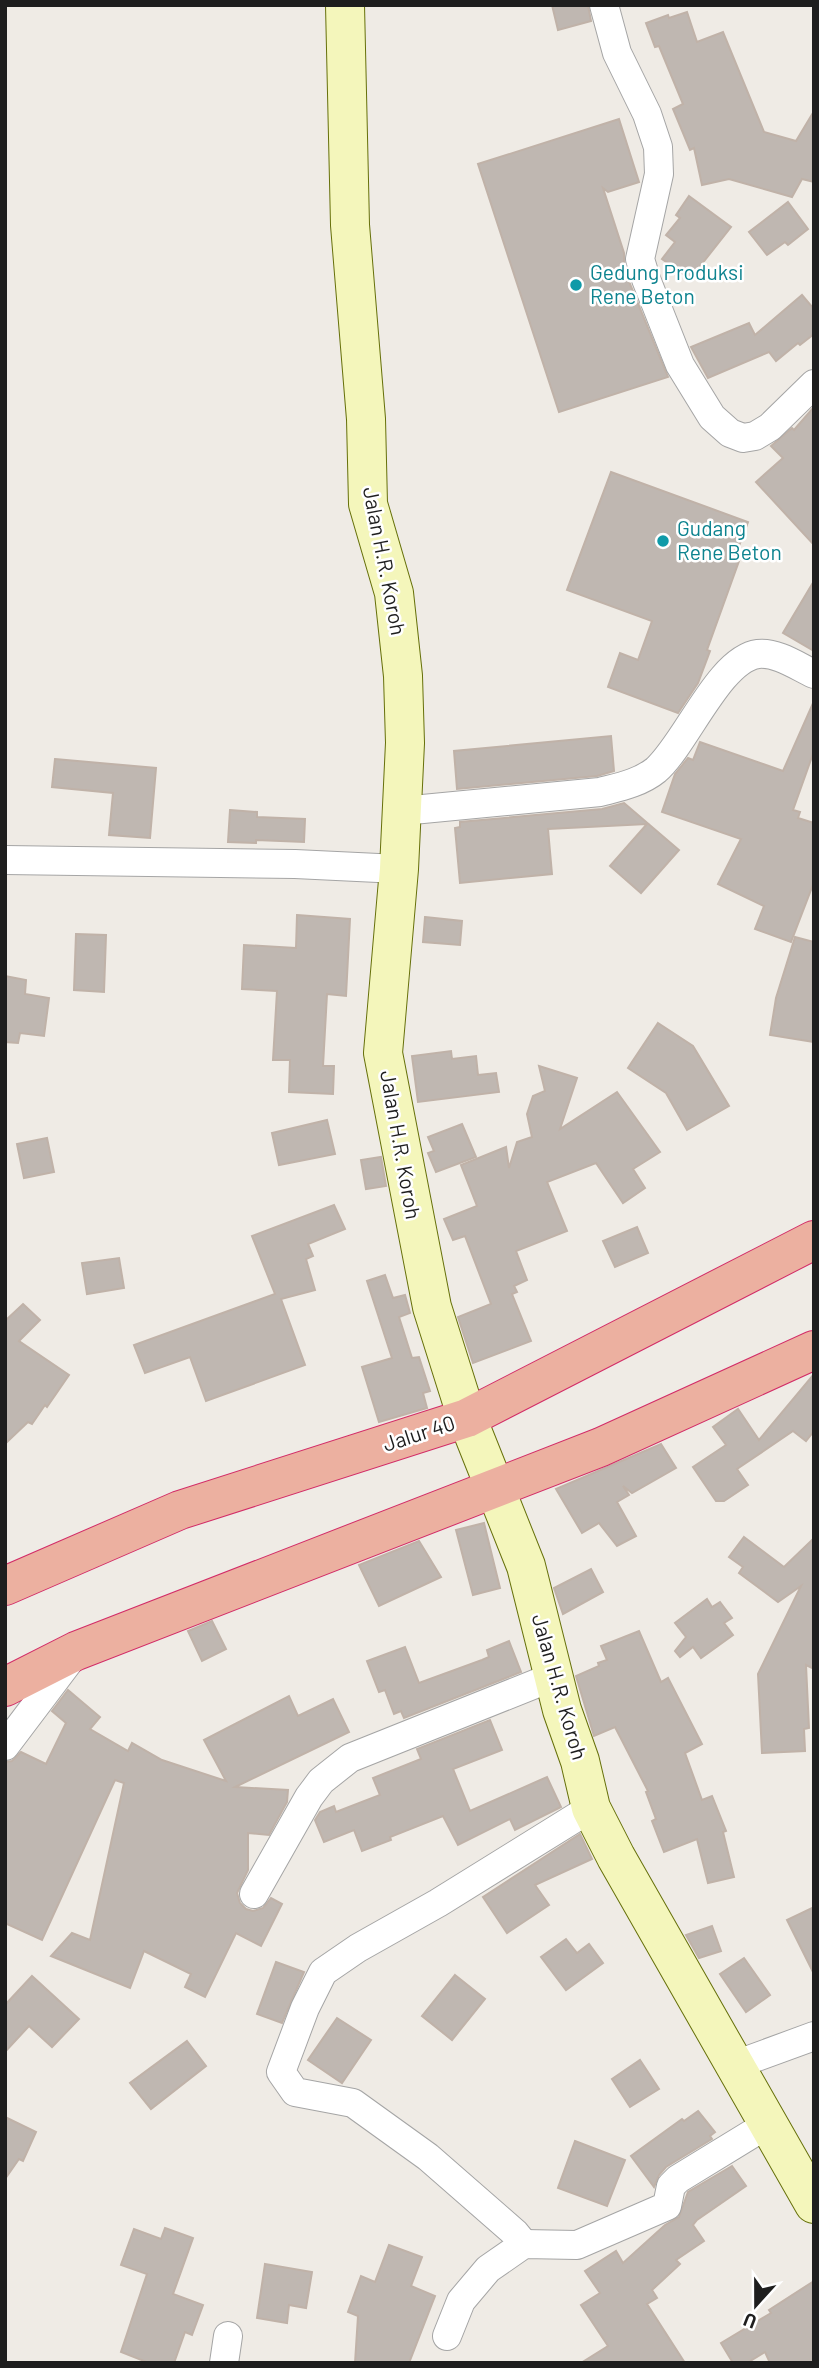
<svg xmlns="http://www.w3.org/2000/svg" width="819" height="2368" font-family="Barlow,sans-serif">
  <style>
    .building { fill: #bfb7b1; stroke: #c0b2a8; stroke-width: 2 }
    .lines { fill: none; stroke-linecap: round; stroke-linejoin: round }
    .minor-casing { stroke: #a5a5a5; stroke-width: 30 }
    .secondary-casing { stroke: #66700a; stroke-width: 40 }
    .trunk-casing { stroke: #d22c67; stroke-width: 40 }
    .minor { stroke: #fff; stroke-width: 28 }
    .secondary { stroke: #f4f6bb; stroke-width: 38 }
    .trunk { stroke: #ecb0a0; stroke-width: 38 }
    .culture-dot { fill: #0f9aa8; stroke: #fff; stroke-width: 2.5 }
    .labels { text-anchor: middle; stroke-width: 5; stroke-linejoin: round; paint-order: stroke }
    .culture-label { font-size: 21px; fill: #0d838f; stroke: #fff; text-anchor: start }
    .street-label { font-size: 21px; fill: #1e1e1e; stroke: #fff }
  </style>
  <rect width="100%" height="100%" fill="#efebe5"/>
  <g class="building">
    <path d="M 552,5 L 588,5 L 591,21 L 558,30 Z"/>
    <path d="M 687,12 L 697,42 L 723,32 L 764,132 L 796,141 L 814,111 L 814,182 L 802,179 L 792,197 L 729,179 L 702,185 L 694,148 L 690,150 L 673,109 L 683,104 L 659,46 L 655,47 L 646,23 L 668,15 L 669,18 Z"/>
    <path d="M 619,119 L 639,182 L 608,192 L 603,188 L 624,253 L 624,264 L 630,284 L 668,377 L 559,412 L 478,164 Z"/>
    <path d="M 689,196 L 731,227 L 690,279 L 662,259 L 675,242 L 666,235 L 680,218 L 676,215 Z"/>
    <path d="M 788,202 L 808,229 L 788,245 L 785,242 L 767,255 L 749,232 Z"/>
    <path d="M 802,295 L 814,309 L 814,334 L 800,345 L 798,343 L 776,361 L 769,352 L 708,378 L 691,347 L 749,323 L 755,335 Z"/>
    <path d="M 814,407 L 814,545 L 756,482 L 783,458 L 771,446 L 792,428 L 794,430 Z"/>
    <path d="M 611,472 L 748,522 L 734,559 L 739,561 L 707,650 L 710,651 L 698,683 L 678,713 L 608,687 L 620,653 L 638,660 L 652,621 L 567,590 Z"/>
    <path d="M 814,581 L 814,651 L 783,633 Z"/>
    <path d="M 814,701 L 814,751 L 793,810 L 800,812 L 798,818 L 814,823 L 814,882 L 791,942 L 755,929 L 764,906 L 718,884 L 741,839 L 662,812 L 675,774 L 688,758 L 693,760 L 700,742 L 783,771 Z"/>
    <path d="M 611,736 L 614,771 L 597,776 L 457,789 L 454,751 Z"/>
    <path d="M 55,759 L 156,768 L 150,838 L 109,835 L 113,793 L 52,787 Z"/>
    <path d="M 624,803 L 679,850 L 641,893 L 610,866 L 647,824 L 548,829 L 552,874 L 460,883 L 455,828 L 460,827 L 460,822 L 602,809 Z"/>
    <path d="M 230,810 L 257,812 L 257,817 L 305,819 L 304,842 L 256,840 L 256,843 L 228,842 Z"/>
    <path d="M 297,915 L 350,919 L 346,996 L 327,994 L 323,1066 L 334,1066 L 333,1094 L 289,1092 L 290,1060 L 273,1060 L 277,991 L 242,989 L 244,945 L 296,948 Z"/>
    <path d="M 425,917 L 462,921 L 460,945 L 423,942 Z"/>
    <path d="M 76,934 L 106,935 L 104,992 L 74,990 Z"/>
    <path d="M 795,937 L 814,942 L 814,1042 L 770,1035 L 776,998 Z"/>
    <path d="M 5,976 L 26,980 L 25,994 L 49,998 L 44,1036 L 20,1033 L 18,1043 L 5,1042 Z"/>
    <path d="M 658,1023 L 693,1046 L 729,1106 L 687,1130 L 666,1093 L 628,1068 Z"/>
    <path d="M 451,1051 L 452,1059 L 476,1056 L 478,1075 L 496,1073 L 499,1092 L 418,1102 L 412,1056 Z"/>
    <path d="M 539,1066 L 577,1078 L 560,1129 L 617,1092 L 660,1152 L 633,1169 L 645,1188 L 623,1203 L 596,1163 L 547,1182 L 567,1231 L 516,1251 L 527,1280 L 514,1286 L 517,1292 L 512,1294 L 531,1341 L 473,1363 L 458,1317 L 491,1304 L 465,1236 L 453,1240 L 444,1219 L 477,1206 L 461,1165 L 506,1147 L 509,1168 L 517,1142 L 532,1137 L 527,1114 L 533,1096 L 545,1091 Z"/>
    <path d="M 327,1120 L 335,1154 L 279,1165 L 272,1133 Z"/>
    <path d="M 462,1124 L 476,1157 L 436,1172 L 428,1153 L 434,1151 L 428,1137 Z"/>
    <path d="M 47,1138 L 54,1172 L 24,1178 L 17,1144 Z"/>
    <path d="M 381,1157 L 386,1186 L 366,1189 L 361,1160 Z"/>
    <path d="M 334,1205 L 345,1229 L 308,1244 L 313,1256 L 306,1259 L 315,1290 L 281,1299 L 305,1365 L 206,1401 L 190,1357 L 145,1373 L 134,1345 L 275,1294 L 252,1236 Z"/>
    <path d="M 637,1227 L 648,1253 L 615,1267 L 603,1241 Z"/>
    <path d="M 119,1258 L 124,1288 L 87,1294 L 82,1263 Z"/>
    <path d="M 385,1275 L 393,1298 L 405,1295 L 410,1313 L 399,1317 L 412,1358 L 419,1357 L 430,1391 L 423,1393 L 427,1408 L 379,1422 L 362,1367 L 392,1358 L 367,1281 Z"/>
    <path d="M 23,1304 L 40,1320 L 19,1341 L 69,1375 L 47,1407 L 45,1405 L 32,1424 L 28,1422 L 5,1444 L 5,1321 Z"/>
    <path d="M 814,1374 L 814,1431 L 806,1441 L 793,1431 L 737,1469 L 748,1485 L 724,1501 L 716,1501 L 693,1467 L 726,1445 L 713,1427 L 738,1409 L 759,1440 Z"/>
    <path d="M 661,1444 L 676,1468 L 632,1493 L 623,1486 L 629,1495 L 617,1502 L 636,1536 L 617,1546 L 599,1523 L 582,1533 L 556,1489 Z"/>
    <path d="M 484,1523 L 500,1588 L 473,1595 L 456,1530 Z"/>
    <path d="M 744,1537 L 784,1567 L 814,1538 L 814,1669 L 806,1665 L 809,1728 L 804,1729 L 805,1751 L 762,1753 L 758,1674 L 801,1586 L 778,1602 L 739,1573 L 743,1567 L 729,1557 Z"/>
    <path d="M 419,1541 L 441,1577 L 379,1606 L 359,1565 Z"/>
    <path d="M 591,1569 L 603,1592 L 563,1614 L 554,1588 Z"/>
    <path d="M 707,1599 L 712,1607 L 720,1602 L 732,1618 L 724,1623 L 733,1635 L 701,1658 L 693,1647 L 680,1657 L 675,1651 L 686,1637 L 675,1623 Z"/>
    <path d="M 212,1621 L 226,1649 L 202,1661 L 188,1631 Z"/>
    <path d="M 639,1631 L 661,1682 L 668,1678 L 702,1744 L 685,1753 L 702,1800 L 712,1796 L 726,1831 L 723,1832 L 734,1877 L 708,1883 L 697,1839 L 664,1852 L 652,1821 L 656,1819 L 646,1792 L 648,1791 L 615,1727 L 594,1736 L 576,1676 L 599,1666 L 598,1663 L 607,1660 L 601,1646 Z"/>
    <path d="M 509,1641 L 521,1672 L 404,1718 L 401,1711 L 394,1714 L 385,1690 L 379,1692 L 367,1661 L 405,1647 L 419,1683 L 482,1660 L 489,1657 L 487,1650 Z"/>
    <path d="M 68,1690 L 100,1717 L 90,1729 L 128,1751 L 132,1743 L 162,1760 L 226,1781 L 204,1740 L 289,1696 L 298,1716 L 333,1699 L 349,1732 L 235,1787 L 288,1790 L 287,1802 L 269,1835 L 248,1833 L 248,1870 L 237,1893 L 240,1903 L 246,1909 L 253,1911 L 263,1908 L 271,1898 L 282,1904 L 261,1946 L 236,1933 L 205,1997 L 185,1987 L 191,1974 L 144,1951 L 130,1988 L 51,1956 L 72,1933 L 90,1940 L 124,1783 L 115,1780 L 42,1940 L 5,1923 L 5,1762 L 12,1761 L 21,1752 L 46,1764 L 66,1723 L 52,1711 Z"/>
    <path d="M 490,1720 L 502,1750 L 453,1769 L 470,1811 L 547,1777 L 561,1807 L 515,1830 L 510,1819 L 458,1845 L 443,1816 L 390,1837 L 391,1840 L 362,1851 L 354,1830 L 324,1842 L 315,1820 L 320,1812 L 334,1806 L 336,1812 L 380,1795 L 373,1778 L 421,1759 L 417,1749 Z"/>
    <path d="M 580,1834 L 592,1859 L 535,1885 L 549,1905 L 507,1933 L 483,1897 Z"/>
    <path d="M 814,1907 L 814,1974 L 787,1920 Z"/>
    <path d="M 712,1926 L 721,1951 L 699,1958 L 686,1935 Z"/>
    <path d="M 566,1939 L 577,1953 L 589,1944 L 603,1963 L 566,1990 L 541,1957 Z"/>
    <path d="M 744,1958 L 770,1995 L 746,2012 L 720,1974 Z"/>
    <path d="M 276,1962 L 304,1972 L 282,2023 L 257,2014 Z"/>
    <path d="M 455,1975 L 485,1999 L 452,2040 L 422,2016 Z"/>
    <path d="M 32,1976 L 79,2019 L 52,2047 L 29,2026 L 5,2052 L 5,2005 Z"/>
    <path d="M 337,2018 L 371,2040 L 342,2083 L 308,2060 Z"/>
    <path d="M 187,2041 L 206,2066 L 151,2109 L 130,2083 Z"/>
    <path d="M 640,2060 L 659,2089 L 630,2107 L 612,2079 Z"/>
    <path d="M 698,2111 L 715,2132 L 710,2136 L 712,2139 L 666,2167 L 659,2175 L 654,2187 L 631,2156 L 682,2119 L 684,2121 Z"/>
    <path d="M 5,2117 L 36,2132 L 23,2161 L 19,2159 L 5,2179 Z"/>
    <path d="M 575,2141 L 625,2160 L 607,2206 L 558,2188 Z"/>
    <path d="M 732,2166 L 746,2186 L 697,2220 L 693,2225 L 704,2241 L 676,2260 L 680,2264 L 652,2290 L 657,2298 L 647,2304 L 685,2363 L 581,2363 L 608,2346 L 581,2305 L 600,2293 L 585,2271 L 616,2251 L 623,2263 L 665,2225 L 679,2217 L 688,2192 Z"/>
    <path d="M 165,2228 L 193,2238 L 173,2294 L 203,2305 L 192,2335 L 185,2332 L 174,2363 L 149,2363 L 121,2352 L 147,2274 L 121,2265 L 134,2229 L 161,2239 Z"/>
    <path d="M 389,2245 L 422,2257 L 411,2286 L 435,2296 L 409,2363 L 355,2363 L 358,2316 L 348,2312 L 361,2276 L 375,2282 Z"/>
    <path d="M 265,2264 L 312,2272 L 306,2308 L 289,2305 L 287,2323 L 257,2318 Z"/>
    <path d="M 814,2281 L 814,2363 L 770,2363 L 765,2352 L 747,2363 L 733,2363 L 721,2343 L 771,2313 L 769,2310 Z"/>
  </g>
  <g class="lines">
    <g class="minor-casing">
      <g id="minor">
        <path d="M 604,5 L 617,53 L 647,114 L 658,147 L 659,174 L 640,259 L 646,279 L 680,365 L 712,417 L 730,433 L 743,438 L 755,436 L 770,427 L 814,384"/>
        <path d="M 402,811 L 600,792 C 619,787 640,783 656,770 C 686,744 719,659 758,654 C 777,652 797,666 814,674"/>
        <path d="M 5,860 L 295,864 L 399,869"/>
        <path d="M 5,1746 L 73,1656"/>
        <path d="M 254,1894 L 309,1797 L 321,1781 L 350,1758 L 555,1676"/>
        <path d="M 735,2065 L 814,2036"/>
        <path d="M 524,2244 L 515,2233 L 428,2157 L 353,2103 L 295,2092 L 281,2072 L 305,2008 L 323,1972 L 358,1948 L 438,1903 L 591,1808"/>
        <path d="M 447,2336 L 461,2301 L 488,2269 L 524,2244 L 577,2245 L 667,2206 L 671,2186 L 678,2179 L 768,2124"/>
        <path d="M 224,2363 L 228,2336"/>
      </g>
    </g>
    <g class="secondary-casing">
      <path id="secondary" d="M 345,5 L 350,225 L 366,419 L 368,504 L 394,593 L 403,676 L 405,743 L 399,869 L 383,1053 L 432,1307 L 467,1418 L 526,1566 L 562,1710 L 580,1761 L 591,1808 L 616,1857 L 814,2204"/>
    </g>
    <g class="trunk-casing">
      <g id="trunk">
        <path d="M 5,1586 L 180,1510 L 467,1418 L 814,1240"/>
        <path d="M 5,1687 L 76,1651 L 601,1447 L 814,1350"/>
      </g>
    </g>
    <use href="#minor" class="minor"/>
    <use href="#secondary" class="secondary"/>
    <use href="#trunk" class="trunk"/>
  </g>
  <g class="culture-dot">
    <circle cx="576" cy="285" r="7"/>
    <circle cx="663" cy="541" r="7"/>
  </g>
  <g class="labels">
    <g class="culture-label">
      <text x="590" y="280">Gedung Produksi<tspan x="590" dy="24">Rene Beton</tspan></text>
      <text x="677" y="536">Gudang<tspan x="677" dy="24">Rene Beton</tspan></text>
    </g>
    <g class="street-label">
      <text transform="translate(384 561) rotate(79)" y="7">Jalan H.R. Koroh</text>
      <text transform="translate(400 1145) rotate(80)" y="7">Jalan H.R. Koroh</text>
      <text transform="translate(419 1434) rotate(-18)" y="7">Jalur 40</text>
      <text transform="translate(559 1687) rotate(74)" y="7">Jalan H.R. Koroh</text>
    </g>
  </g>
  <rect width="819" height="2368" fill="none" stroke="#1e1e1e" stroke-width="14"/>
  <g transform="translate(756 2305) rotate(201)" stroke="#ffffff" stroke-width="5" paint-order="stroke">
  <path d="M0-5L12 26L0 18L-12 26Z" fill="#1e1e1e"/>
  <text y="-10" font-size="19" font-weight="bold" text-anchor="middle" fill="#1e1e1e">U</text>
  </g>
</svg>
